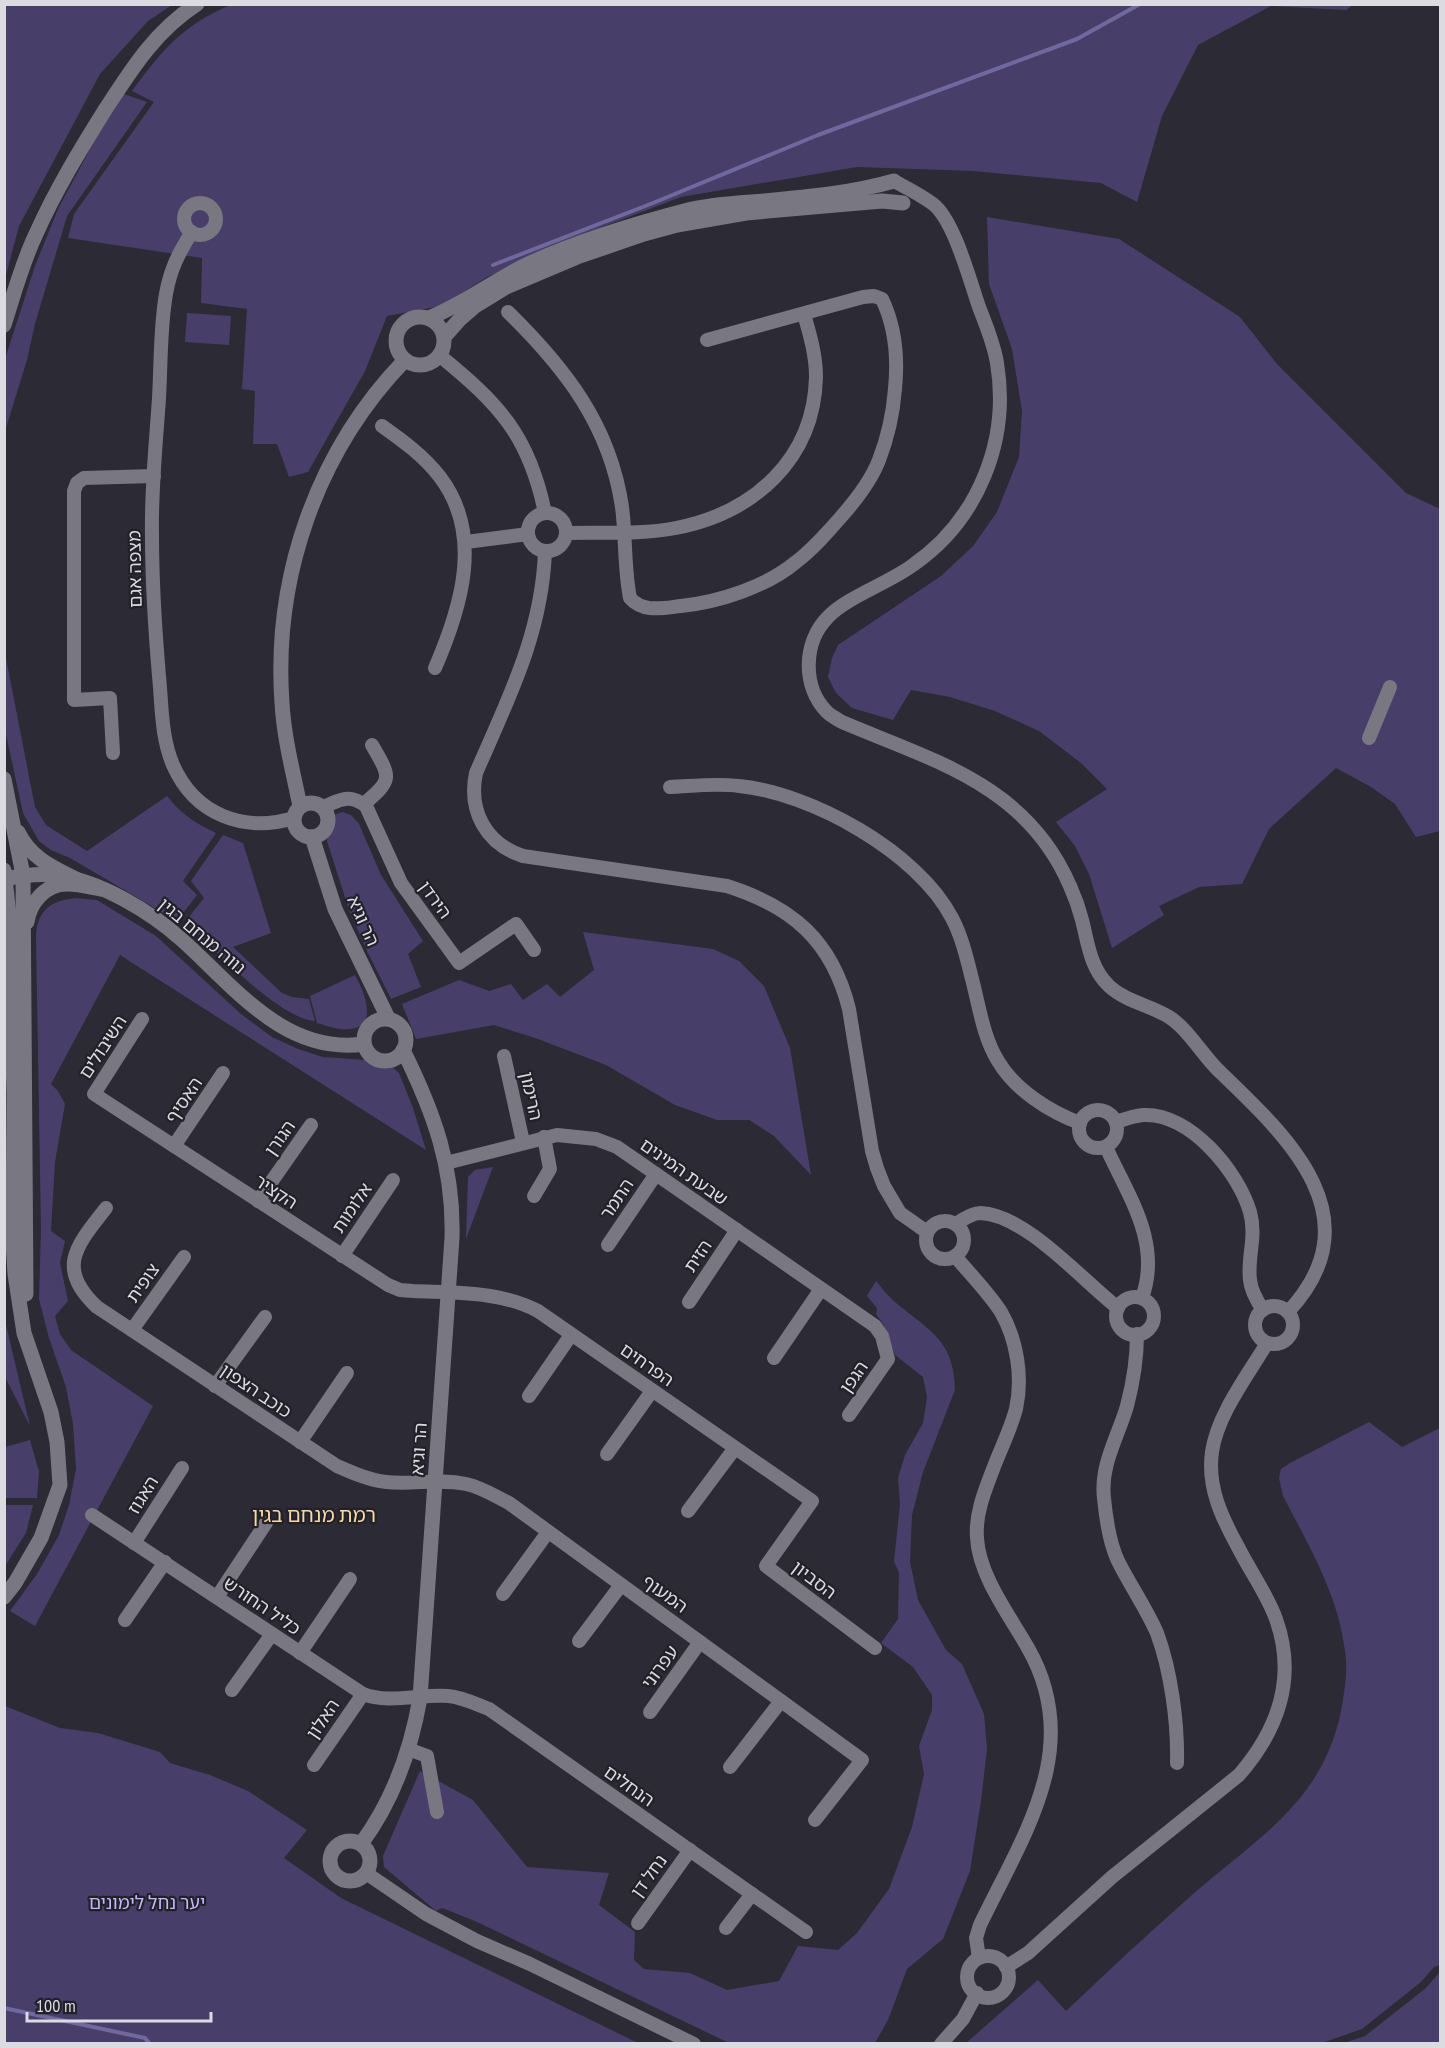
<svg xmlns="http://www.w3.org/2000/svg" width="1445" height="2048" font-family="'PT Sans Narrow','Noto Sans Hebrew',sans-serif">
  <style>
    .green { fill: #473f6a }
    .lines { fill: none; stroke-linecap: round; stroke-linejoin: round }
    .stream { stroke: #71689e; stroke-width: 4 }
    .minor { stroke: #787782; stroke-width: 14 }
    .tertiary { stroke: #787782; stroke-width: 15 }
    .secondary { stroke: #787782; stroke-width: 15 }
    .labels { text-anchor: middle; stroke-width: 4.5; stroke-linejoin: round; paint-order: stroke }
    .street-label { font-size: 18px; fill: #dcdbe2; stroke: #22212a }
    .park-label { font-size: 18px; fill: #c3b9fa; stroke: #22212a }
    .neighbourhood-label { font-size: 20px; fill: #f9d9a1; stroke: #22212a }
  </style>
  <rect width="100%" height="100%" fill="#2c2a34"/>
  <g class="green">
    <path d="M 5,4 L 172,5 L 148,21 L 100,74 L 19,226 L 5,279 Z"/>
    <path d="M 230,5 L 1353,5 L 1346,10 L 1271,6 L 1198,45 L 1162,116 L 1137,202 L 1101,183 L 973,171 L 857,167 L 681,197 L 581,235 L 487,277 L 441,306 L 387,316 L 365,371 L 308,472 L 289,477 L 277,444 L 253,444 L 255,391 L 242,389 L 247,309 L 201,303 L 202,258 L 68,238 L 74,214 L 154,102 L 132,91 C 162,50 182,26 230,5 Z"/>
    <path d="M 124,94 L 147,102 L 67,216 L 35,324 L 27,360 L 5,431 L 5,359 L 35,266 L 58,209 L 95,140 Z"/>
    <path d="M 987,217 L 1119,239 L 1240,317 L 1277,364 L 1406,493 L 1440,509 L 1440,831 L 1416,837 L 1395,804 L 1371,787 L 1336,768 L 1269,829 L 1242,884 L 1199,887 L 1159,906 L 1164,915 L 1112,948 L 1089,874 L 1075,846 L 1056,822 L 1107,789 L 1081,763 L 1039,731 L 995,711 L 950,697 L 911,690 L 893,720 L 852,708 L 836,693 L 828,677 L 832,658 L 838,645 L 941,576 L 973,546 L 997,512 L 1019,457 L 1022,411 L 1012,349 L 989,284 Z"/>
    <path d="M 187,313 L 231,316 L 229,345 L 185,342 Z"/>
    <path d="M 4,648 L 35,807 L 46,825 L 87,851 L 167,796 C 181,814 195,823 216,833 L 183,881 L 197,895 L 177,921 L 70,858 L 51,850 L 39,841 L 23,813 L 5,730 Z"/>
    <path d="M 342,812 L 351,815 L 359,824 L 381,875 L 423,941 L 408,954 L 421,987 L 391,999 L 367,951 L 349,910 L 327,841 L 327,826 L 331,816 Z"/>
    <path d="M 223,835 L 243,843 L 271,933 L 233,947 L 282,993 L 292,997 L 309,999 L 315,1021 C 278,1018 213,948 185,922 L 204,898 L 191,881 Z"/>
    <path d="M 75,898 L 97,900 L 156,936 L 241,1014 L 272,1037 L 298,1049 L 323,1057 L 366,1060 L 390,1065 L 399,1073 L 413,1108 L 426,1150 L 120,955 L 51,1084 L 58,1091 L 65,1104 L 55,1162 L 51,1231 L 65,1241 L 60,1263 L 68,1301 L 55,1316 L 60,1334 L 71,1350 L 153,1406 L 35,1626 L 10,1611 L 37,1574 L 59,1535 L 69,1505 L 76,1469 L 73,1424 L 66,1387 L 49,1338 L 39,1299 L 41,1229 L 36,936 C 38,910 50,901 75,898 Z"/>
    <path d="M 583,932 L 713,949 L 739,961 L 764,986 L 790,1048 L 811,1175 L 774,1136 L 749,1120 L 717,1120 L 675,1105 L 606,1065 L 538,1039 L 494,1025 L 416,1039 L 402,1004 L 459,980 L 489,991 L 511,984 L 523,1000 L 547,984 L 560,997 L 594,970 Z"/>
    <path d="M 355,975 C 366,995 381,1033 340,1029 C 333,1028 325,1025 317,1023 L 310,996 Z"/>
    <path d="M 493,1167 L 466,1239 L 468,1177 L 475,1170 Z"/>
    <path d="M 876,1281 C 882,1288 888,1296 895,1302 C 929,1331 954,1339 955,1390 L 923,1472 L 912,1515 L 910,1562 L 918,1600 L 946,1650 L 962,1664 L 984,1714 L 987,1749 L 981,1801 L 970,1871 L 943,1939 L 907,1969 L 888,2020 L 875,2043 L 729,2043 L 475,1921 L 442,1908 L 436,1911 L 384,1867 L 383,1856 L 420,1771 L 473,1800 L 527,1867 L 609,1873 L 599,1905 L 635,1932 L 634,1960 L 644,1969 L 690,1973 L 727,1990 L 779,1981 L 798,1946 L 838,1950 L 857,1933 L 889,1889 L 912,1827 L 924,1774 L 919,1746 L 932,1710 L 932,1695 L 913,1667 L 881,1643 L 898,1619 L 899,1573 L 894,1561 L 900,1504 L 898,1478 L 905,1455 L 923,1423 L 927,1397 L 923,1377 L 895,1355 L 883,1324 L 876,1314 L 877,1308 L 867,1296 Z"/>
    <path d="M 4,1317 L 6,1325 L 30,1426 L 5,1377 Z"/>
    <path d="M 1369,1422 L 1402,1447 L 1440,1428 L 1440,1965 L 1434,1967 L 1421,1982 L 1362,2029 L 1322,2043 L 966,2043 L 1038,1980 L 1066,2011 C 1108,1971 1150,1932 1193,1894 C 1260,1836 1325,1800 1342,1706 C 1345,1687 1348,1670 1345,1651 C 1338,1594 1309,1546 1283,1496 L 1279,1478 L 1281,1469 L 1290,1463 Z"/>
    <path d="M 30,1440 L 39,1472 L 37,1498 L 5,1498 L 5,1447 Z"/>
    <path d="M 5,1505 L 33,1505 L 26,1533 L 5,1566 Z"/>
    <path d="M 5,1706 L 60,1728 L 98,1733 L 160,1752 L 170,1763 L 210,1775 L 248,1791 L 307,1830 L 284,1858 L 341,1898 L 638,2043 L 5,2043 Z"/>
    <path d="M 1439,1973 L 1440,1973 L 1440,2043 L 1344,2043 L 1365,2036 L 1426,1988 Z"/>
  </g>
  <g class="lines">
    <g class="stream">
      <path d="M 493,265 L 653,203 L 818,135 L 1077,39 L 1140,4"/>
      <path d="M 4,2008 L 145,2038 L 150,2044"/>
    </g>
    <g class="minor">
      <path d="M 894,181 C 907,188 921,195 933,204 C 954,220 970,281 979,307 C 986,325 994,344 997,363 C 1010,441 978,520 913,565 C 889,583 847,597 828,617 C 803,642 802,687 827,712 C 831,716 837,719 842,722 C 934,761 1027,785 1070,886 C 1075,897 1079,908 1082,920 C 1088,943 1090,968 1109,986 C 1126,1002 1150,1005 1169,1017 C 1187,1028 1202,1054 1218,1070 C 1288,1137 1376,1218 1288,1312"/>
      <circle cx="200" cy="219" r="16"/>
      <path d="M 192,232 C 179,252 170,270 166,294 C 160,327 161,365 159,398 C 156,444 151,489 152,535 C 152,582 155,629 159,676 C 162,706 161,737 173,765 C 195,815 244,833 294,818"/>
      <path d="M 508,312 C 565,368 610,425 622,507 C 626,537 624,568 630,598 C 643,613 663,608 681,606 C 719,602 766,587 796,562 C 813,549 827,533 841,517 C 856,500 871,481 879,460 C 888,437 893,414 895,389 C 898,359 895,326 882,299 L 874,296 L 863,297 L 707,340"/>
      <path d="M 439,355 C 499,404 529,435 545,513"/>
      <path d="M 382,426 C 403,441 424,456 440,477 C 484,535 461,608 435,668"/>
      <circle cx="547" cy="532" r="19"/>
      <path d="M 566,533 C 602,532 640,535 676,528 C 753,513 814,460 816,377 C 816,355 810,335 804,314"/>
      <path d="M 466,542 L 528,534"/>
      <path d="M 545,551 C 542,634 508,699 476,773 C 468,811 486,844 523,856 L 727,886 C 793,907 832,941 849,1009 L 872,1151 L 877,1168 L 884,1186 L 900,1213 L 927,1232"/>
      <path d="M 1369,738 L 1390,687"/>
      <path d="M 113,753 L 110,698 L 74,700 L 74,491 L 77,483 L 84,478 L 154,476"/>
      <path d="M 670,787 C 693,786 716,783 739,786 C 811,793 918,852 952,918 C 962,937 967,959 972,979 C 979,1005 983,1037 998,1061 C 1015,1090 1050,1112 1080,1123"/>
      <path d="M 364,804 C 393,779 391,778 372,745"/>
      <path d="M 323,807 C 340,800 349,793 366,806 L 401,883 L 459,963 L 516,924 L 534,950"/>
      <path d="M 142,1019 L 94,1094 L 388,1285 L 400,1290 L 413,1291 C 456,1293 500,1291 538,1311 L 812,1501 L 766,1566 L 875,1648"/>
      <path d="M 504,1056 L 523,1142"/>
      <circle cx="1098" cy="1129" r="19"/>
      <path d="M 1116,1122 C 1125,1119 1133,1116 1143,1115 C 1189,1112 1238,1171 1250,1212 C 1257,1237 1247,1257 1250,1280 C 1251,1291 1257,1301 1263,1310"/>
      <path d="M 174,1146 L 223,1073"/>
      <path d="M 1106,1147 C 1128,1196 1162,1242 1142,1298"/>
      <path d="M 446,1163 L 557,1135 L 596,1139 L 617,1147 L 875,1326 L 882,1336 L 888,1359 L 849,1415"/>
      <path d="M 534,1196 L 550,1169 L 544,1137"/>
      <path d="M 258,1201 L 311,1125"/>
      <path d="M 106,1208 C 77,1245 55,1268 97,1307 L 337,1466 C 353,1473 369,1480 386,1482 C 413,1485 439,1478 466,1484 C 481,1487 495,1496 509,1503 L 862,1760 L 815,1820"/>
      <circle cx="945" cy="1240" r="19"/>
      <path d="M 956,1224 C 963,1219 972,1213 981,1213 C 1026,1215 1083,1281 1118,1308"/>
      <path d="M 608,1245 L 656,1174"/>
      <path d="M 342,1256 L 393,1180"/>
      <path d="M 955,1256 C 970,1274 988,1292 1001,1312 C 1017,1340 1023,1377 1016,1409 C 1011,1428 1002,1446 995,1464 C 986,1488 975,1512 977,1538 C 979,1576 1010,1616 1028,1648 C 1085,1748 1023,1835 980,1925 L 976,1938 L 979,1958"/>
      <circle cx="1135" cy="1316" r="19"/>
      <path d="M 689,1302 L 737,1230"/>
      <circle cx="1274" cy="1325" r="19"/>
      <path d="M 132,1330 L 184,1257"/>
      <path d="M 1137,1334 C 1137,1358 1133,1383 1127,1406 C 1118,1437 1100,1465 1104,1498 C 1106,1519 1109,1542 1118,1561 C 1130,1585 1146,1608 1157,1633 C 1171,1671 1178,1723 1177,1763"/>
      <path d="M 774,1358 L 821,1289"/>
      <path d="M 215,1386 L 265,1317"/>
      <path d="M 529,1396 L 571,1335"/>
      <path d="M 300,1442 L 347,1373"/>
      <path d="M 607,1454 L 652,1391"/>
      <path d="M 688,1511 L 735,1448"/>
      <path d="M 92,1515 L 363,1694 C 389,1704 420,1694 448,1696 C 462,1697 476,1704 489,1709 L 806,1932"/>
      <path d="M 134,1543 L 182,1468"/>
      <path d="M 503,1594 L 548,1532"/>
      <path d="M 217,1597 L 266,1523"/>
      <path d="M 125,1620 L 165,1562"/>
      <path d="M 579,1641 L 621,1585"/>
      <path d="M 300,1653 L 350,1579"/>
      <path d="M 232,1690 L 272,1634"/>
      <path d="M 650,1712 L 700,1642"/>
      <path d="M 408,1749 L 427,1756 L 437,1812"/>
      <path d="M 314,1765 L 363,1694"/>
      <path d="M 730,1767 L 781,1701"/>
      <path d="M 366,1873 L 426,1914 L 477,1941 L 530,1964 L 694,2044"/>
      <path d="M 638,1923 L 690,1850"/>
      <path d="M 726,1928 L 752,1894"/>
      <circle cx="988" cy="1977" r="21"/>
      <path d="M 1006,1967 L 1028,1953 L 1112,1877 L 1239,1775 C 1278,1730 1297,1678 1276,1619 C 1267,1594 1250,1571 1238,1547 C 1222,1518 1207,1487 1212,1452 C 1217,1415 1248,1375 1267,1343"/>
      <path d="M 941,2044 L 963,2019 L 977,1993"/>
    </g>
    <g class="tertiary">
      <circle cx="420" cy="341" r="24"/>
      <path d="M 429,318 C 462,305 492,282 524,266 C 574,242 634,224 688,210 C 713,204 739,203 764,201 C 808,197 852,193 894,181"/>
      <path d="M 444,337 L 460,319 L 475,306 L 506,287 L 577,257 L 644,234 L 677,225 L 746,213 L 882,201 L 903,203"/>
      <circle cx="311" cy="820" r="17"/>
      <path d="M 300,806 C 293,772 284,738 282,703 C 273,577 317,451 405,360"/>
      <path d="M 312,837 L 335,909 L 388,1018"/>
      <path d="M 6,879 C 24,875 42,873 60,876 C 101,882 151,912 181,939 C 234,986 284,1055 364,1044"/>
      <circle cx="385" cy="1040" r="21"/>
      <circle cx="350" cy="1861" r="20"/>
      <path d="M 361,1844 C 392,1802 411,1750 420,1698 L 452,1238 C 454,1167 434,1113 403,1050"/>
    </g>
    <g class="secondary">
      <path d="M 4,325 C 14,294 22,263 36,234 C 55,191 80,150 105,110 C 131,70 155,31 197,4"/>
      <path d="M 4,779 L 23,875 L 26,1294"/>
      <path d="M 18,832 C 31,859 54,868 80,881"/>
      <path d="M 4,870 L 9,914 L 14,1094 L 13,1242 L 15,1274 L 24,1333 L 51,1412 L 57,1442 L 60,1485 L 41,1538 L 15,1583 L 4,1597"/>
      <path d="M 27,922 C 30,902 46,884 67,884 C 78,884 90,887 101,889"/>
    </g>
  </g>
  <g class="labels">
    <g class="street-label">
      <text transform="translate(135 569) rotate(-91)" y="6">מצפה אגם</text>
      <text transform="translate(435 900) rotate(54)" y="6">הירדן</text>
      <text transform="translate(363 921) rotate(66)" y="6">הר וגיא</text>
      <text transform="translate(202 936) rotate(40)" y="6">נווה מנחם בגין</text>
      <text transform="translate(103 1047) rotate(-57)" y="6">השיבולים</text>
      <text transform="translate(531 1096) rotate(78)" y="6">הרימון</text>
      <text transform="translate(184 1100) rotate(-56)" y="6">האסיף</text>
      <text transform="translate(280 1138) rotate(-55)" y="6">הגורן</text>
      <text transform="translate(684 1172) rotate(35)" y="6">שבעת המינים</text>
      <text transform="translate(276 1192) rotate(33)" y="6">הקציר</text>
      <text transform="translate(617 1199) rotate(-56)" y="6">התמר</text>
      <text transform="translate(352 1208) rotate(-56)" y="6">אלומות</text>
      <text transform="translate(698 1256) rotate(-56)" y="6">הזית</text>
      <text transform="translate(143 1283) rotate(-55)" y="6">צופית</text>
      <text transform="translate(647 1365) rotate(35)" y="6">הפרחים</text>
      <text transform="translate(854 1377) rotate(-55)" y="6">הגפן</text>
      <text transform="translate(256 1391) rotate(34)" y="6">כוכב הצפון</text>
      <text transform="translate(419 1449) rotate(-86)" y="6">הר וגיא</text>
      <text transform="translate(143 1495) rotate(-58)" y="6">האגוז</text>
      <text transform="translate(814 1580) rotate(37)" y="6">הסביון</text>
      <text transform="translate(665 1594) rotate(36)" y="6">המעוף</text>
      <text transform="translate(262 1606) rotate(34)" y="6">כליל החורש</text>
      <text transform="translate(660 1667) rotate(-54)" y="6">עפרוני</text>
      <text transform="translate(323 1719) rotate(-56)" y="6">האלון</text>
      <text transform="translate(629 1786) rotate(35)" y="6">הנחלים</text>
      <text transform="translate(649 1876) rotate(-54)" y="6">נחל דן</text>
    </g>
    <g class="park-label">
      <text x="147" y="1909">יער נחל לימונים</text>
    </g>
    <g class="neighbourhood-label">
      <text x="314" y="1522">רמת מנחם בגין</text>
    </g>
  </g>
  <rect width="1445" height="2048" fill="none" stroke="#dcdbe2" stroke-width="12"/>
  <path d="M27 2012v9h184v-9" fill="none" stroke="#dcdbe2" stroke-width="3"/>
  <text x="36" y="2012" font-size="18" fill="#dcdbe2" stroke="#22212a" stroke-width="4.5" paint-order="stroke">100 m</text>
</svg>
